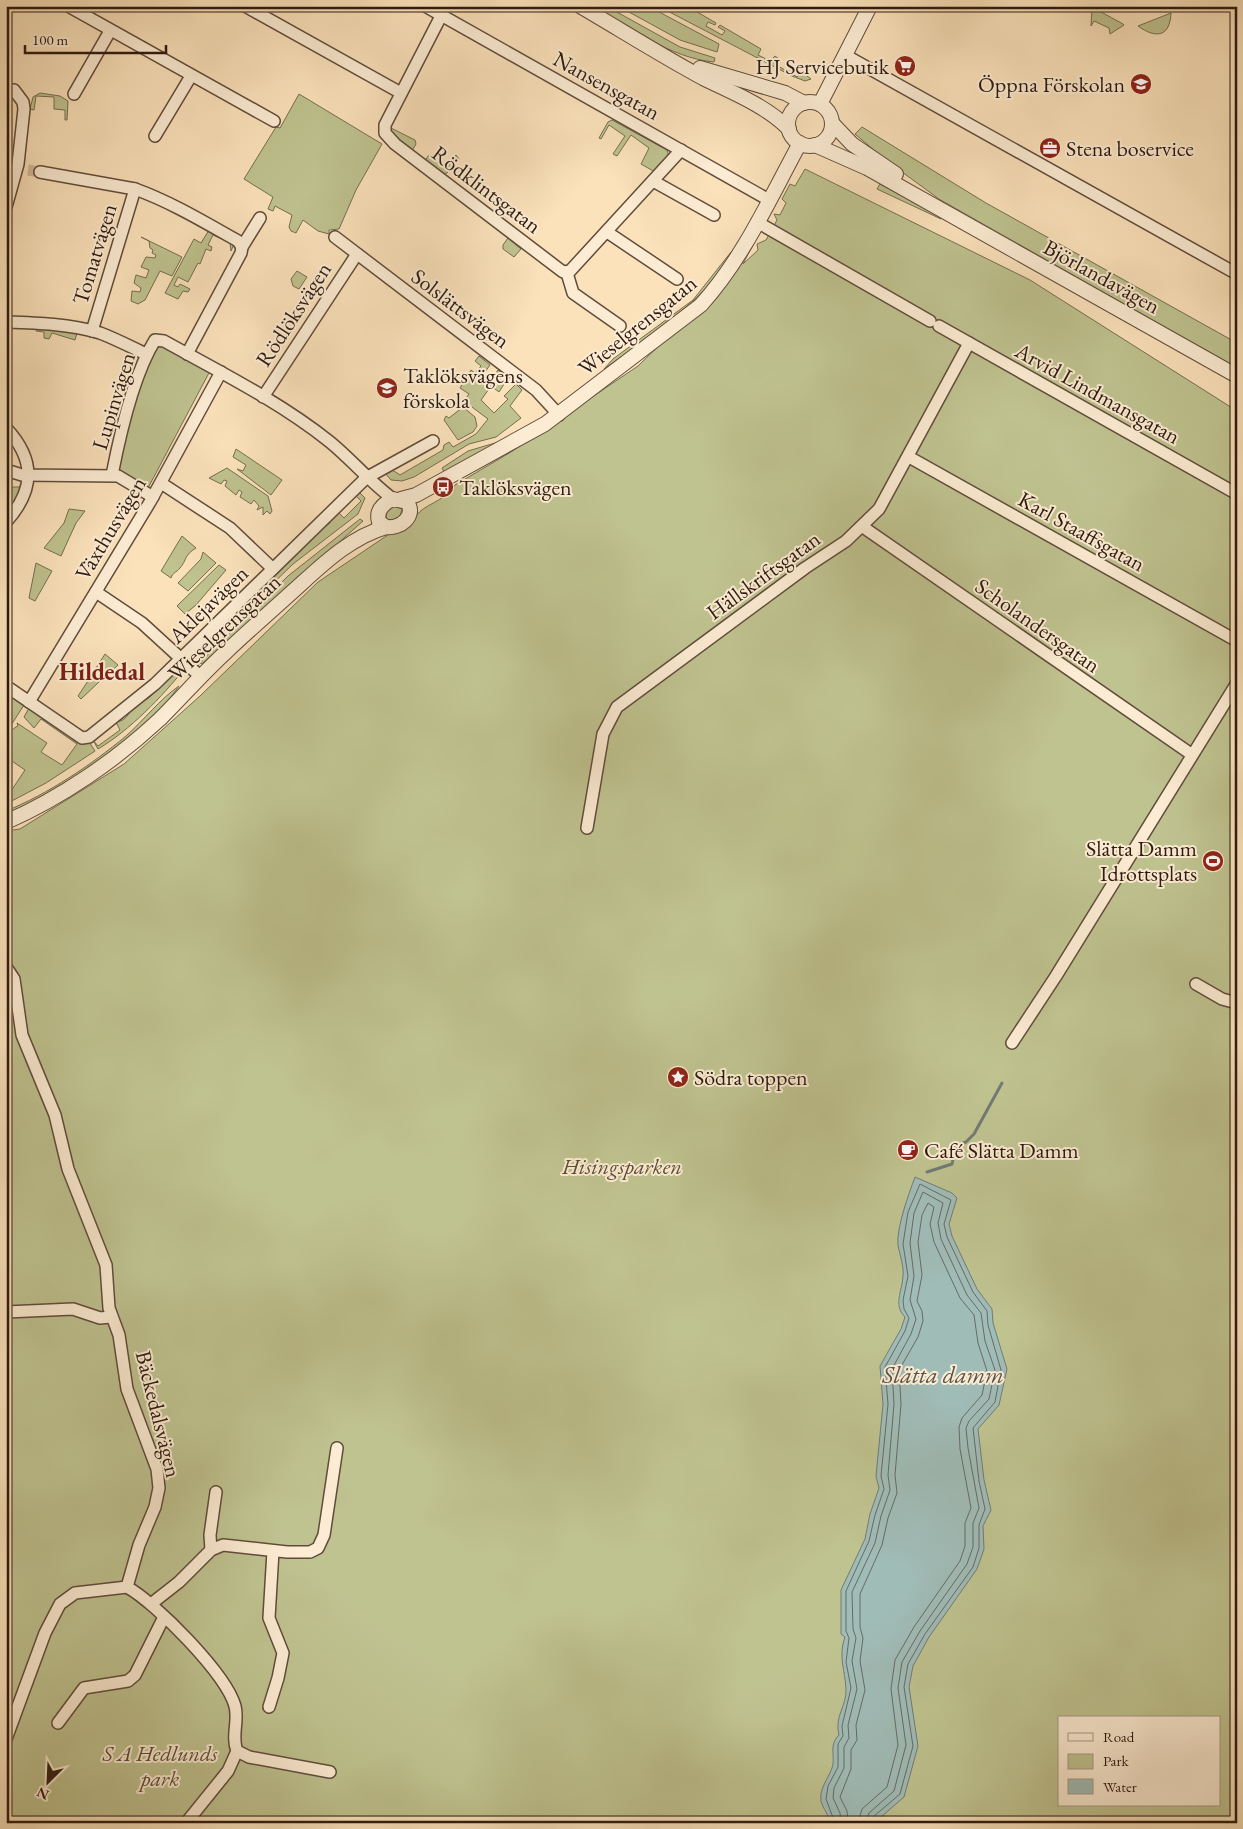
<svg xmlns="http://www.w3.org/2000/svg" width="1243" height="1829" font-family="'EB Garamond',serif">
  <style>
    .green { fill: #bfc390; stroke: #766e50; fill-rule: evenodd }
    .water { fill: #a0bcb7; stroke: #727b75 }
    .lines { fill: none; stroke-linecap: round; stroke-linejoin: round }
    .shore { stroke: #676b64; stroke-width: 1 }
    .stream { stroke: #727b75; stroke-width: 3 }
    .minor-tunnel { stroke: #d2ba99; stroke-width: 11; stroke-dasharray: 11 5.5; stroke-linecap: butt }
    .minor-casing { stroke: #614c3c; stroke-width: 14 }
    .tertiary-casing { stroke: #614c3c; stroke-width: 16 }
    .minor { stroke: #fcecd3; stroke-width: 11 }
    .tertiary { stroke: #fcecd3; stroke-width: 14 }
    .labels { text-anchor: middle; stroke-width: 4; stroke-linejoin: round; paint-order: stroke }
    .poi-label { font-size: 22px; fill: #2e1a11; stroke: #fcecd3; text-anchor: start }
    .street-label { font-size: 22px; fill: #2e1a11; stroke: #fcecd3 }
    .park-label { font-size: 22px; font-style: italic; fill: #5a4d37; stroke: #fcecd3 }
    .neighbourhood-label { font-size: 24px; font-weight: bold; fill: #7a1f14; stroke: #fcecd3 }
    .water-label { font-size: 24px; font-style: italic; fill: #56534b; stroke: #fcecd3 }
  </style>
  <rect width="100%" height="100%" fill="#fbe2bb"/>
  <filter id="stains"><feTurbulence type="fractalNoise" baseFrequency=".004" numOctaves="4"/><feColorMatrix values="0 0 0 0 .2 0 0 0 0 .09 0 0 0 0 .02 0 0 0 .5 -.17"/></filter>
  <radialGradient id="worn" r=".72"><stop offset=".6" stop-color="#630" stop-opacity="0"/><stop offset="1" stop-color="#630" stop-opacity=".3"/></radialGradient>
  <g class="green">
    <path d="M 592,6 L 606,6 L 680,47 L 715,58 L 714,62 C 670,58 630,27 592,6 Z"/>
    <path d="M 618,6 L 648,6 L 719,44 L 717,52 L 680,40 Z"/>
    <path d="M 658,6 L 687,6 L 716,23 L 715,25 L 708,22 L 706,26 L 722,35 L 725,31 L 718,27 L 720,25 L 761,49 L 758,55 L 770,61 L 775,56 L 779,59 L 774,64 L 787,71 L 792,66 L 796,68 L 792,74 L 797,77 L 802,72 L 811,79 L 805,81 L 792,76 Z"/>
    <path d="M 1092,7 L 1123,24 L 1124,25 L 1110,34 L 1109,28 L 1094,21 L 1091,26 Z"/>
    <path d="M 1171,13 C 1170,37 1156,39 1138,26 Z"/>
    <path d="M 40,93 L 60,96 L 68,101 L 67,120 L 65,120 L 65,110 L 54,109 L 54,97 L 36,96 L 34,110 L 30,109 L 33,97 Z"/>
    <path d="M 299,94 L 382,144 L 356,190 L 339,229 L 329,230 L 329,234 L 318,231 L 303,220 L 296,233 L 291,231 L 289,227 L 292,215 L 275,206 L 273,211 L 268,209 L 273,197 L 244,179 L 276,127 L 280,128 Z"/>
    <path d="M 612,120 L 667,150 L 669,157 L 655,172 L 641,164 L 649,148 L 631,135 L 617,156 L 613,154 L 625,136 L 609,125 L 601,139 L 599,138 L 608,122 Z"/>
    <path d="M 862,127 L 986,203 L 1237,343 L 1237,368 L 939,199 L 887,161 L 855,134 Z"/>
    <path d="M 391,128 L 415,140 L 416,144 L 412,151 L 392,135 Z"/>
    <path d="M 433,155 L 447,168 L 456,155 L 459,159 L 447,173 L 441,174 L 425,161 L 428,156 Z"/>
    <path d="M 805,169 L 1030,280 L 1237,411 L 1237,1823 L 6,1823 L 6,831 L 20,829 L 124,764 L 200,696 L 318,582 L 416,516 C 424,504 444,502 455,485 L 511,452 L 638,366 L 737,270 L 753,244 L 743,264 L 758,250 L 757,244 L 766,240 L 777,220 L 774,214 L 780,215 L 786,203 L 782,199 L 790,184 L 795,186 ZM 1059,1718 L 1219,1718 L 1219,1805 L 1059,1805 Z"/>
    <path d="M 880,184 L 943,217 L 941,219 L 877,189 Z"/>
    <path d="M 209,230 L 234,244 L 231,251 L 230,243 L 213,235 L 208,245 L 212,247 L 211,251 L 206,249 L 200,264 L 198,263 L 188,282 L 178,277 L 174,285 L 178,287 L 180,284 L 190,289 L 188,292 L 183,291 L 178,299 L 165,293 L 194,239 L 201,243 Z"/>
    <path d="M 141,237 L 182,257 L 172,276 L 160,271 L 145,300 L 138,304 L 131,301 L 132,291 L 140,292 L 141,288 L 134,283 L 136,275 L 146,278 L 149,270 L 141,267 L 146,257 L 155,258 L 156,255 L 152,253 L 153,250 L 150,248 L 149,241 Z"/>
    <path d="M 508,238 L 521,249 L 514,257 L 503,249 L 503,245 Z"/>
    <path d="M 731,252 L 732,257 C 698,305 651,335 604,369 L 613,359 L 693,300 Z"/>
    <path d="M 297,271 L 307,277 L 299,289 L 293,286 L 291,279 Z"/>
    <path d="M 38,327 L 77,333 L 75,340 L 52,333 L 49,339 L 44,338 L 44,332 L 36,331 Z"/>
    <path d="M 160,345 L 210,371 L 148,488 L 119,472 L 118,465 L 128,421 L 154,347 Z"/>
    <path d="M 479,356 L 490,365 L 480,379 L 487,385 L 498,370 L 508,378 L 499,392 L 491,386 L 481,400 L 494,413 L 508,399 L 504,396 L 516,384 L 522,390 L 510,406 L 521,418 L 496,437 L 469,444 L 414,477 L 402,481 L 391,480 L 385,473 L 391,469 L 400,475 L 443,450 L 444,445 L 449,442 L 453,447 L 476,434 L 488,419 L 464,401 L 469,394 L 460,388 L 471,370 L 475,373 L 481,366 L 475,361 Z"/>
    <path d="M 463,407 L 475,417 L 477,426 L 473,432 L 458,440 L 444,420 L 446,416 L 449,418 Z"/>
    <path d="M 495,443 L 496,443 L 445,474 L 442,468 L 468,451 Z"/>
    <path d="M 236,449 L 282,480 L 271,495 L 237,469 L 243,471 L 246,465 L 233,457 Z"/>
    <path d="M 227,468 L 268,496 L 272,511 L 270,514 L 267,511 L 263,515 L 263,507 L 257,510 L 259,506 L 254,500 L 251,504 L 240,497 L 242,492 L 239,490 L 236,495 L 225,486 L 227,481 L 224,480 L 221,484 L 209,478 Z"/>
    <path d="M 13,487 L 21,487 L 14,509 L 6,502 L 6,493 Z"/>
    <path d="M 358,491 L 365,498 L 358,514 L 293,564 L 192,662 L 190,656 L 310,541 L 311,537 L 330,523 L 331,517 L 338,512 L 344,518 L 361,501 L 354,494 Z"/>
    <path d="M 394,506 L 402,509 L 400,516 L 394,520 L 386,519 L 387,511 Z"/>
    <path d="M 69,509 L 85,511 L 76,523 L 61,556 L 44,548 L 64,523 Z"/>
    <path d="M 360,519 L 363,521 L 203,663 L 198,664 L 288,576 Z"/>
    <path d="M 182,536 L 196,548 C 184,555 187,560 180,568 C 176,573 173,572 171,578 L 161,571 Z"/>
    <path d="M 203,552 L 216,563 L 188,591 L 178,583 L 201,559 Z"/>
    <path d="M 36,563 L 52,571 L 35,601 L 29,598 Z"/>
    <path d="M 219,565 L 226,570 L 196,605 L 185,614 L 177,606 Z"/>
    <path d="M 105,654 L 118,665 L 107,675 L 96,668 Z"/>
    <path d="M 179,667 L 185,668 C 162,697 130,730 98,749 L 93,740 L 98,746 L 120,730 L 116,722 C 130,721 129,706 141,701 C 147,699 148,699 152,695 L 154,691 Z"/>
    <path d="M 92,675 L 100,681 L 81,699 L 78,696 Z"/>
    <path d="M 179,686 C 143,740 62,786 6,816 L 6,811 C 48,794 91,765 126,736 C 144,720 160,699 179,686 Z"/>
    <path d="M 6,690 L 24,705 L 6,733 Z"/>
    <path d="M 29,708 L 89,742 L 95,751 L 46,783 L 6,804 L 6,789 L 11,791 L 25,770 L 6,757 C 6,746 7,730 18,726 L 17,723 L 47,743 L 41,752 L 62,765 L 77,744 L 41,719 L 34,728 L 24,717 Z"/>
  </g>
  <path class="water" d="M 915,1177 L 952,1193 L 957,1198 L 949,1224 L 952,1236 L 977,1289 L 992,1309 L 993,1323 L 1007,1369 L 999,1405 L 978,1429 L 984,1480 L 991,1510 L 983,1526 L 984,1549 L 977,1569 L 929,1637 L 913,1666 L 909,1687 L 918,1746 L 904,1797 L 874,1823 L 830,1823 C 829,1815 823,1809 821,1801 C 819,1789 828,1779 832,1768 C 836,1756 828,1746 839,1735 C 834,1716 847,1706 846,1689 C 845,1670 838,1656 845,1637 L 841,1634 L 841,1590 L 865,1539 L 870,1514 L 879,1488 L 876,1476 L 883,1404 L 880,1366 L 901,1329 L 905,1317 C 893,1305 902,1292 903,1276 C 904,1266 900,1256 898,1245 C 896,1229 909,1193 915,1177 Z"/>
  <g class="lines">
    <g class="shore">
      <path d="M 835,1823 L 826,1799 L 828,1786 L 838,1767 L 838,1744 L 843,1736 L 842,1726 L 851,1688 L 846,1662 L 849,1638 L 846,1631 L 846,1591 L 869,1541 L 875,1515 L 884,1489 L 881,1476 L 888,1404 L 885,1367 L 905,1331 L 909,1318 L 904,1309 L 903,1300 L 908,1276 L 903,1244 L 908,1212 L 920,1184 L 951,1200 L 944,1224 L 947,1237 L 973,1292 L 987,1311 L 988,1325 L 1001,1370 L 995,1402 L 973,1428 L 979,1481 L 985,1509 L 979,1525 L 979,1548 L 973,1567 L 925,1634 L 908,1664 L 904,1687 L 913,1746 L 900,1794 L 873,1817 L 872,1823"/>
      <path d="M 841,1823 L 840,1813 L 833,1798 L 834,1788 L 844,1768 L 844,1747 L 849,1738 L 848,1725 L 857,1689 L 852,1661 L 856,1638 L 853,1629 L 852,1592 L 875,1543 L 881,1516 L 890,1490 L 888,1475 L 894,1404 L 892,1369 L 911,1334 L 916,1319 L 910,1300 L 914,1276 L 910,1243 L 914,1213 L 923,1192 L 943,1203 L 938,1223 L 941,1239 L 967,1295 L 981,1313 L 985,1341 L 995,1370 L 989,1399 L 969,1421 L 966,1428 L 968,1448 L 979,1508 L 973,1523 L 973,1547 L 967,1564 L 920,1631 L 902,1662 L 898,1688 L 906,1745 L 894,1791 L 869,1813 L 865,1823"/>
      <path d="M 848,1823 L 847,1811 L 840,1797 L 851,1769 L 851,1750 L 857,1740 L 856,1725 L 865,1690 L 860,1661 L 863,1638 L 860,1627 L 860,1594 L 882,1545 L 888,1518 L 897,1493 L 895,1475 L 901,1404 L 899,1370 L 918,1337 L 923,1321 L 922,1311 L 917,1301 L 922,1275 L 918,1242 L 922,1215 L 928,1203 L 934,1207 L 930,1224 L 934,1242 L 960,1298 L 974,1315 L 978,1343 L 987,1371 L 982,1395 L 962,1418 L 959,1427 L 960,1449 L 971,1508 L 965,1523 L 965,1546 L 960,1561 L 914,1627 L 895,1660 L 891,1689 L 898,1745 L 887,1787 L 862,1809 L 858,1823"/>
    </g>
    <path class="stream" d="M 927,1172 L 952,1164 L 956,1146 L 966,1142 L 974,1134 L 1002,1083"/>
    <path class="minor-tunnel" d="M 28,170 L 40,172"/>
    <g class="minor-casing">
      <g id="minor">
        <path d="M 68,6 L 274,121"/>
        <path d="M 245,6 L 401,93"/>
        <path d="M 425,6 L 769,200"/>
        <path d="M 441,16 L 385,125 L 385,133 L 395,144 L 563,272 L 570,271 L 681,150"/>
        <path d="M 845,55 L 1237,274"/>
        <path d="M 74,94 L 110,31"/>
        <path d="M 155,136 L 191,76"/>
        <path d="M 40,172 L 135,189 C 171,202 204,222 238,241 L 242,247"/>
        <path d="M 653,181 L 714,215"/>
        <path d="M 6,207 L 18,164 L 24,109 L 23,102 L 14,90"/>
        <path d="M 757,222 L 930,321"/>
        <path d="M 607,232 L 677,279"/>
        <path d="M 335,237 L 536,390 L 559,415"/>
        <path d="M 567,273 L 573,293 L 620,326"/>
        <path d="M 6,322 C 37,323 70,324 100,333 C 116,339 131,347 146,354"/>
        <path d="M 939,326 L 1237,494"/>
        <path d="M 92,331 L 135,189"/>
        <path d="M 187,354 L 241,253 L 242,247 L 260,218"/>
        <path d="M 263,397 L 357,254"/>
        <path d="M 6,428 C 36,460 35,490 6,522"/>
        <path d="M 909,457 L 1237,641"/>
        <path d="M 6,470 L 22,475 L 118,476 L 153,497"/>
        <path d="M 112,475 C 120,434 133,375 155,340 L 164,341 C 220,372 280,402 330,442 C 352,460 370,482 393,499"/>
        <path d="M 161,483 L 230,528 L 272,568"/>
        <path d="M 863,527 L 1191,754"/>
        <path d="M 96,592 L 142,623 L 201,677"/>
        <path d="M 6,686 L 82,738 L 89,737 L 155,684 L 366,478 L 433,441"/>
        <path d="M 29,702 L 150,502 L 221,372"/>
        <path d="M 587,828 L 603,734 L 617,707 L 805,568 L 846,541 L 879,509 L 969,343"/>
        <path d="M 6,967 L 14,979 L 22,1035 L 55,1115 L 68,1169 L 106,1265 L 109,1308 L 119,1335 L 127,1389 L 157,1469 L 159,1488 L 155,1507 L 139,1545 L 127,1587 C 156,1603 226,1674 235,1706 C 239,1721 231,1736 237,1751 L 249,1757 L 330,1772"/>
        <path d="M 1196,984 L 1222,999 L 1237,1003"/>
        <path d="M 1012,1043 L 1056,976 L 1237,683"/>
        <path d="M 6,1312 L 73,1309 L 100,1318 L 111,1317"/>
        <path d="M 211,1550 L 210,1535 L 216,1492"/>
        <path d="M 151,1604 L 179,1582 L 211,1550 L 223,1545 L 287,1552 L 310,1552 L 318,1548 L 324,1535 L 337,1448"/>
        <path d="M 269,1707 L 278,1678 L 283,1653 L 269,1618 L 273,1551"/>
        <path d="M 58,1723 L 84,1688 L 128,1681 L 135,1675 L 164,1617"/>
        <path d="M 6,1739 L 45,1633 L 60,1604 L 75,1593 L 127,1587"/>
        <path d="M 186,1823 L 228,1771 L 237,1751"/>
      </g>
    </g>
    <g class="tertiary-casing">
      <g id="tertiary">
        <path d="M 580,6 C 621,30 662,56 703,78 C 733,93 765,105 789,129"/>
        <path d="M 700,68 L 785,93 L 804,103"/>
        <circle cx="810" cy="124" r="22"/>
        <path d="M 820,104 L 870,6"/>
        <path d="M 832,123 L 852,144 L 896,174"/>
        <path d="M 815,145 L 867,168 L 1237,376"/>
        <path d="M 393,499 L 407,502 C 417,516 400,529 386,527 L 379,522 C 376,511 382,504 393,499 Z"/>
        <path d="M 401,499 L 416,495 L 545,424 L 701,305 C 744,257 770,198 800,143"/>
        <path d="M 6,822 C 61,798 116,760 160,719 C 182,697 203,673 226,652 C 247,632 269,613 291,593 C 319,568 348,538 386,527"/>
      </g>
    </g>
    <use href="#minor" class="minor"/>
    <use href="#tertiary" class="tertiary"/>
  </g>
  <defs>
    <g id="supermarket-disc" transform="scale(1.125)"><circle r="9.5" fill="#8f2418" stroke="#fcecd3"/><path d="M-6-5.5h2.5l.6 2H6L4.5 2H-2.5L-4.4-4H-6ZM-1.5 3.2a1.3 1.3 0 1 0 .1 0ZM3 3.2a1.3 1.3 0 1 0 .1 0Z" fill="#fff"/></g>
    <g id="school-disc" transform="scale(1.125)"><circle r="9.5" fill="#8f2418" stroke="#fcecd3"/><path d="M0-5L7-2L0 1L-7-2ZM-4 1L0 2.5L4 1V4Q0 6-4 4Z" fill="#fff"/></g>
    <g id="office-disc" transform="scale(1.125)"><circle r="9.5" fill="#8f2418" stroke="#fcecd3"/><path d="M-6-3h4V-5.5h4V-3h4V5H-6ZM-1-4.5V-3h2v-1.5ZM-6 0V1H6V0Z" fill="#fff"/></g>
    <g id="bus-disc" transform="scale(1.125)"><circle r="9.5" fill="#8f2418" stroke="#fcecd3"/><path d="M-5-6H5V4H4V6H2V4H-2V6H-4V4H-5ZM-3.5-4V0h7V-4ZM-3.5 1.2v1.5H-2V1.2ZM2 1.2v1.5H3.5V1.2Z" fill="#fff"/></g>
    <g id="stadium-disc" transform="scale(1.125)"><circle r="9.5" fill="#8f2418" stroke="#fcecd3"/><path d="M0-5a6.5 5 0 1 0 0 10a6.5 5 0 1 0 0-10ZM-3.5-1.8h7v3.6h-7Z" fill="#fff"/></g>
    <g id="sight-disc" transform="scale(1.125)"><circle r="9.5" fill="#8f2418" stroke="#fcecd3"/><path d="M0-6L1.8-2.2L6-1.7L2.9 1.2L3.7 5.4L0 3.3L-3.7 5.4L-2.9 1.2L-6-1.7L-1.8-2.2Z" fill="#fff"/></g>
    <g id="cafe-disc" transform="scale(1.125)"><circle r="9.5" fill="#8f2418" stroke="#fcecd3"/><path d="M-5.5-4.5H6V0H3Q3 3.5 0 3.5H-2.5Q-5.5 3.5-5.5 0ZM3-3.2v2h1.7v-2ZM-6 4.5H4V6H-6Z" fill="#fff"/></g>
  </defs>
  <g fill-rule="evenodd">
    <use href="#supermarket-disc" x="905" y="66"/>
    <use href="#school-disc" x="1141" y="84"/>
    <use href="#office-disc" x="1050" y="148"/>
    <use href="#school-disc" x="387" y="388"/>
    <use href="#bus-disc" x="443" y="487"/>
    <use href="#stadium-disc" x="1213" y="861"/>
    <use href="#sight-disc" x="678" y="1077"/>
    <use href="#cafe-disc" x="908" y="1150"/>
  </g>
  <g class="labels">
    <g class="poi-label">
      <text x="889" y="74" text-anchor="end">HJ Servicebutik</text>
      <text x="1125" y="92" text-anchor="end">Öppna Förskolan</text>
      <text x="1066" y="156">Stena boservice</text>
      <text x="403" y="383">Taklöksvägens<tspan x="403" dy="25">förskola</tspan></text>
      <text x="459" y="495">Taklöksvägen</text>
      <text x="1197" y="856" text-anchor="end">Slätta Damm<tspan x="1197" dy="25">Idrottsplats</tspan></text>
      <text x="694" y="1085">Södra toppen</text>
      <text x="924" y="1158">Café Slätta Damm</text>
    </g>
    <g class="street-label">
      <text transform="translate(607 85) rotate(29)" y="8">Nansensgatan</text>
      <text transform="translate(487 189) rotate(37)" y="8">Rödklintsgatan</text>
      <text transform="translate(94 254) rotate(-73)" y="8">Tomatvägen</text>
      <text transform="translate(1102 276) rotate(29)" y="8">Björlandavägen</text>
      <text transform="translate(461 308) rotate(37)" y="8">Solslättsvägen</text>
      <text transform="translate(293 314) rotate(-57)" y="8">Rödlöksvägen</text>
      <text transform="translate(637 325) rotate(-39)" y="8">Wieselgrensgatan</text>
      <text transform="translate(1098 393) rotate(29)" y="8">Arvid Lindmansgatan</text>
      <text transform="translate(113 401) rotate(-73)" y="8">Lupinvägen</text>
      <text transform="translate(110 528) rotate(-59)" y="8">Växthusvägen</text>
      <text transform="translate(1082 531) rotate(29)" y="8">Karl Staaffsgatan</text>
      <text transform="translate(763 575) rotate(-36)" y="8">Hällskriftsgatan</text>
      <text transform="translate(208 604) rotate(-44)" y="8">Aklejavägen</text>
      <text transform="translate(1038 625) rotate(35)" y="8">Scholandersgatan</text>
      <text transform="translate(224 627) rotate(-43)" y="8">Wieselgrensgatan</text>
      <text transform="translate(159 1414) rotate(76)" y="8">Bäckedalsvägen</text>
    </g>
    <g class="park-label">
      <text x="622" y="1174">Hisingsparken</text>
      <text x="160" y="1761">S A Hedlunds<tspan x="160" dy="25">park</tspan></text>
    </g>
    <g class="neighbourhood-label">
      <text x="102" y="680">Hildedal</text>
    </g>
    <g class="water-label">
      <text x="943" y="1383">Slätta damm</text>
    </g>
  </g>
  <rect width="1243" height="1829" fill="none" stroke="#fbe2bb" stroke-width="25"/>
  <rect x="8" y="8" width="1228" height="1814" fill="none" stroke="#2e1a11" stroke-width="2.5"/>
  <rect x="12" y="12" width="1218" height="1804" fill="none" stroke="#2e1a11"/>
  <rect x="1058" y="1716" width="162" height="90" fill="#fcecd3" stroke="#aa9885"/>
  <rect x="1068" y="1733" width="25" height="8" fill="#fcecd3" stroke="#aa9885"/>
  <text x="1103" y="1742" font-size="15" fill="#2e1a11">Road</text>
  <rect x="1068" y="1754" width="25" height="15" fill="#bfc390" stroke="#aa9885"/>
  <text x="1103" y="1766" font-size="15" fill="#2e1a11">Park</text>
  <rect x="1068" y="1779" width="25" height="15" fill="#a0bcb7" stroke="#aa9885"/>
  <text x="1103" y="1792" font-size="15" fill="#2e1a11">Water</text>
  <g transform="translate(48 1782) rotate(204)" stroke="#fcecd3" stroke-width="4" paint-order="stroke">
  <path d="M0-4L9 19L0 12L-9 19Z" fill="#2e1a11"/>
  <text y="-8" font-size="14" font-weight="bold" text-anchor="middle" fill="#2e1a11">N</text>
  </g>
  <path d="M25 45v8h141v-8" fill="none" stroke="#2e1a11" stroke-width="2.5"/>
  <text x="32" y="45" font-size="15" fill="#2e1a11" stroke="#fcecd3" stroke-width="4" paint-order="stroke">100 m</text>
  <rect width="100%" height="100%" filter="url(#stains)"/>
  <rect width="100%" height="100%" fill="url(#worn)"/>
</svg>
